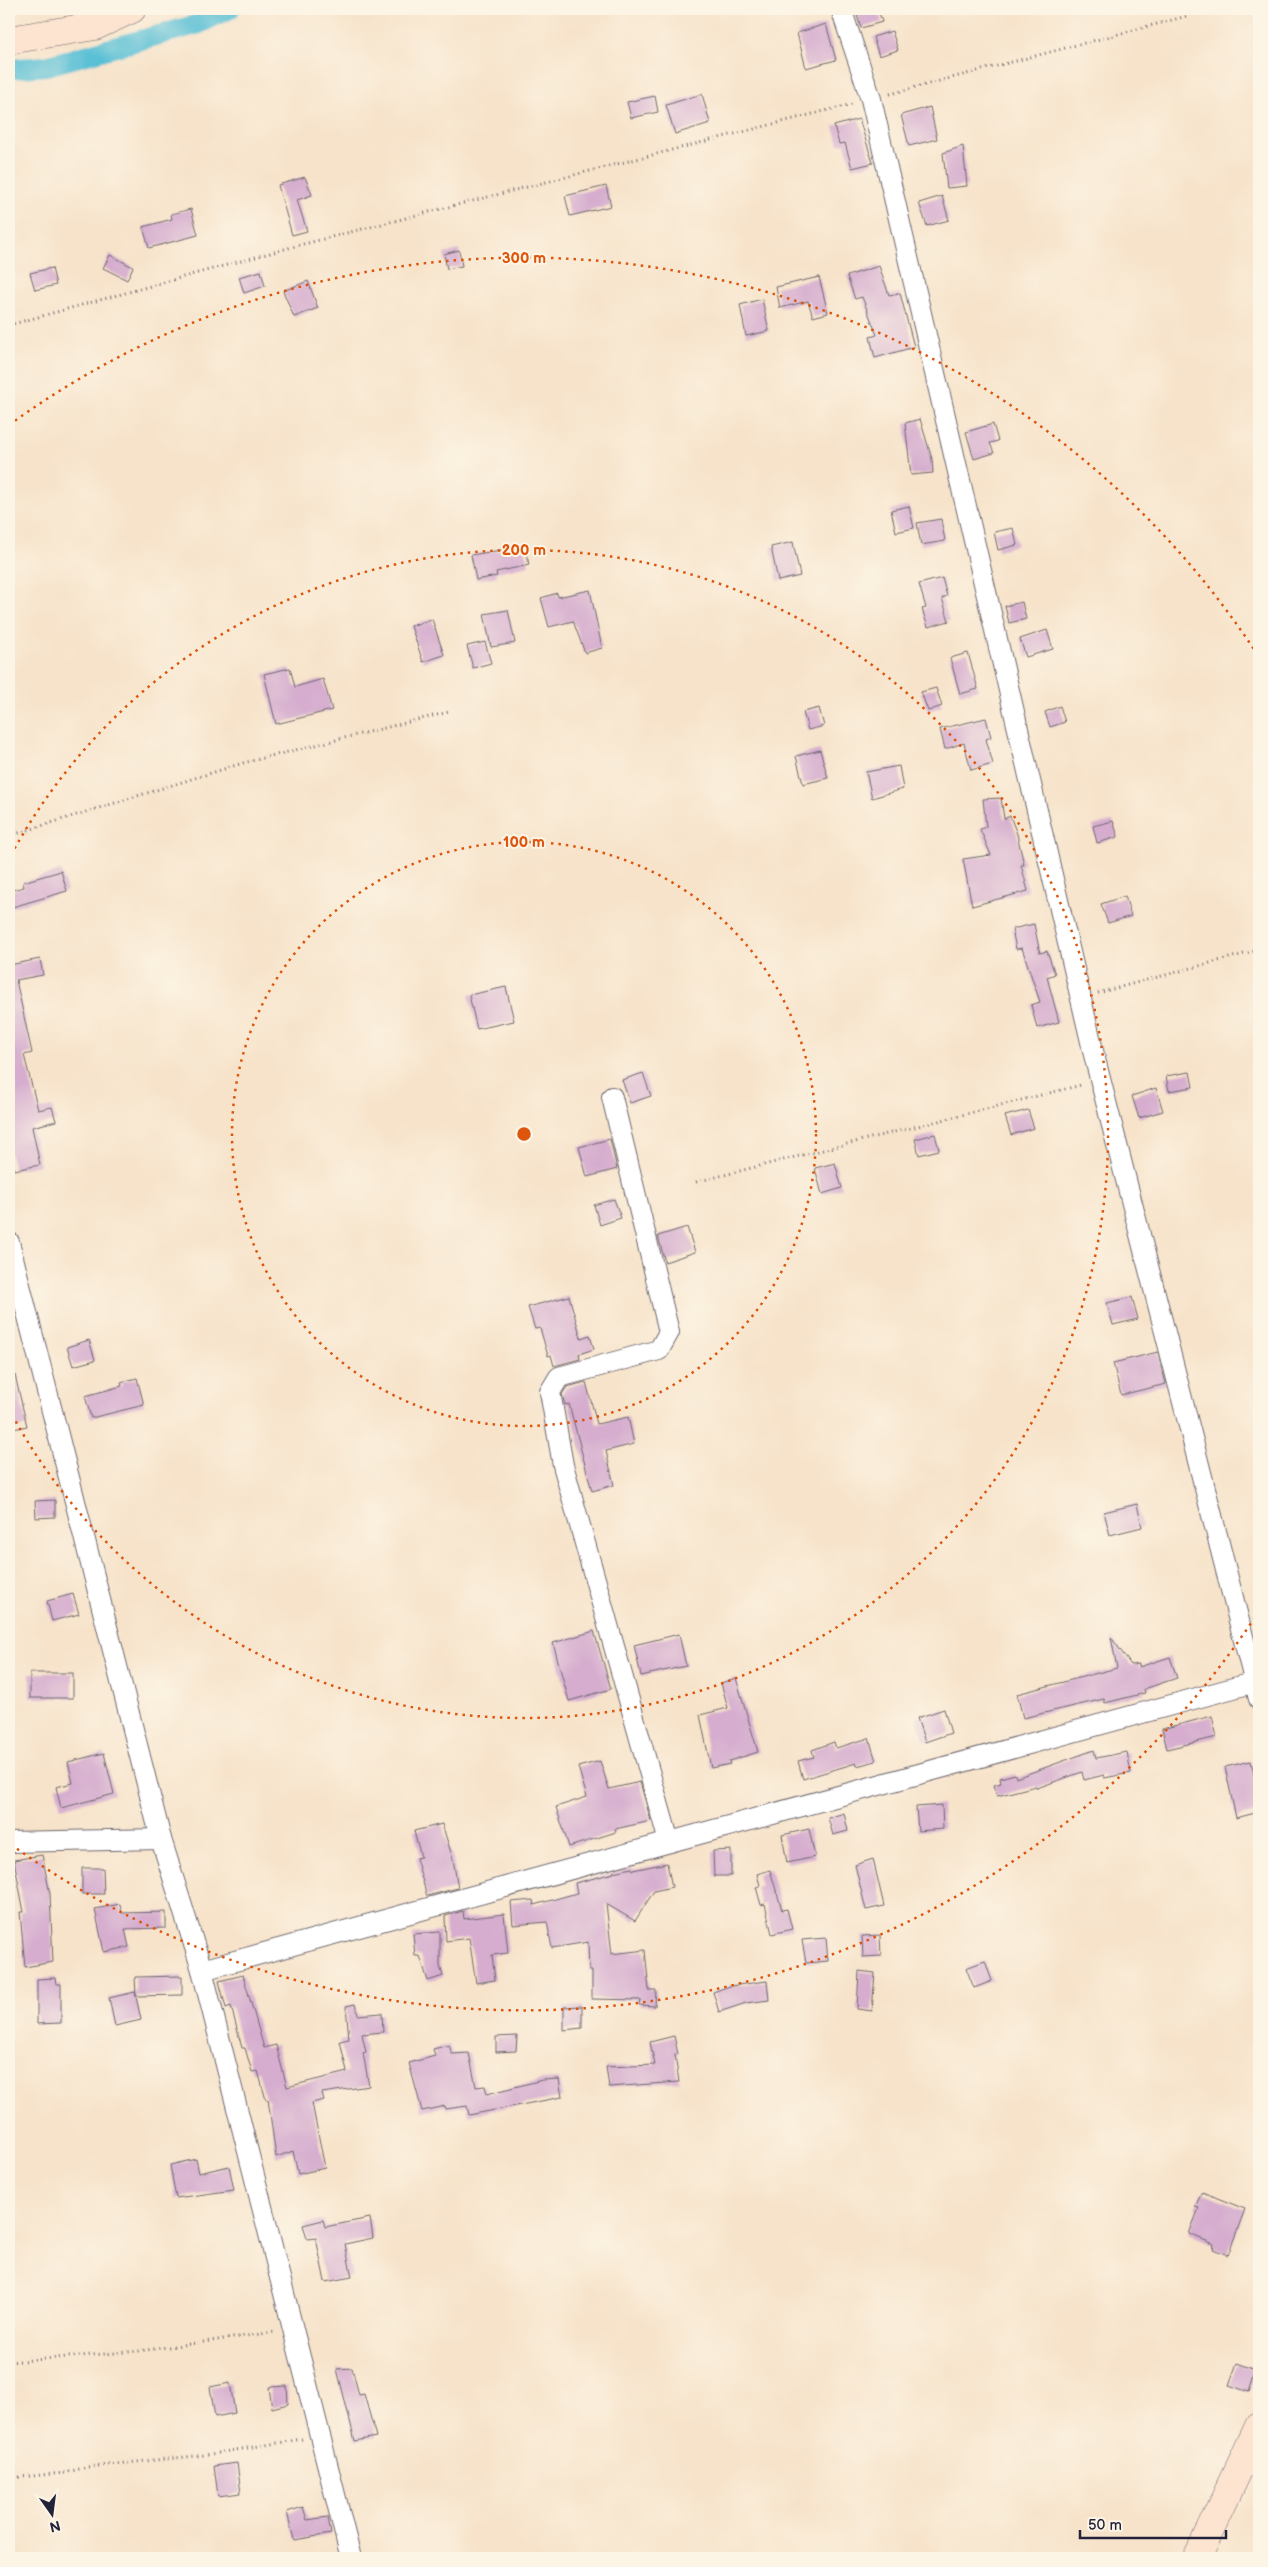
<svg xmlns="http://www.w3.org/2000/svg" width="1268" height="2567" font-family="'Balsamiq Sans',sans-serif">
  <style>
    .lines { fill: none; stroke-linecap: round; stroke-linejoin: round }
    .canal { stroke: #59bfd6; stroke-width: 20 }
    .building { fill: #d6adcf }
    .street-casing { stroke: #6d666d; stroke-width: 22 }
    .secondary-casing { stroke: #6d666d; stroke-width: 29 }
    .path { stroke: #6d666d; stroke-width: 3; stroke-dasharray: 1 4; stroke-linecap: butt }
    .street { stroke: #fff; stroke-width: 20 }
    .secondary { stroke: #fde4d1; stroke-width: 28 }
    .ring { fill: none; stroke: #de560e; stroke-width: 2.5; stroke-dasharray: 2.5 5 }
    .centre { fill: #de560e; stroke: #fcf5e5; stroke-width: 2.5 }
    .ring-label { font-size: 15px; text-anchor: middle; font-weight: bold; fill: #de560e; stroke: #fcf5e5; stroke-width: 4; stroke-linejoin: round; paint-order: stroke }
  </style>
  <rect width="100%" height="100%" fill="#fcf5e5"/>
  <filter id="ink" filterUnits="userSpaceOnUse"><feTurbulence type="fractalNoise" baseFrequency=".02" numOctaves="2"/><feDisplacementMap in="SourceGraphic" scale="10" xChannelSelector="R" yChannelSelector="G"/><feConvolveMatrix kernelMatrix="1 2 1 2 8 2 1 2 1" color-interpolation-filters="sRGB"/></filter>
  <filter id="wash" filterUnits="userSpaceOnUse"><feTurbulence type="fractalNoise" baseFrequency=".0096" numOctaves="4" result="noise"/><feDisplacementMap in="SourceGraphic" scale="20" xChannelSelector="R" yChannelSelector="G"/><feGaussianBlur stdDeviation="1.12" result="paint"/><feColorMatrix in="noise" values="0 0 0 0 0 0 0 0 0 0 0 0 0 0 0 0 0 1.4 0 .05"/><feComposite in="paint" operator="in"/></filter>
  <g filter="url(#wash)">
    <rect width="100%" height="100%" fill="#f7e3ca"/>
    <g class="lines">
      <path class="canal" d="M 9,69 L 46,66 L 199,24 L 230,9"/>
    </g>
    <g id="blocks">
      <g class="building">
        <path d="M 855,9 L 878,9 L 882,22 L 861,28 Z"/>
        <path d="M 826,24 L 836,60 L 806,68 L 797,33 Z"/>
        <path d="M 892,31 L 898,50 L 879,56 L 873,37 Z"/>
        <path d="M 702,94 L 710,123 L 675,134 L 666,105 Z"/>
        <path d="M 655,96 L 658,112 L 631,118 L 627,102 Z"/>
        <path d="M 930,107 L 937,139 L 909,146 L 901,115 Z"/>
        <path d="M 859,119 L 873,163 L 852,168 L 845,143 L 839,144 L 834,126 Z"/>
        <path d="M 963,146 L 967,186 L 947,188 L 943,153 Z"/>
        <path d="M 305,177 L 312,195 L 297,200 L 307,231 L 292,235 L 278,185 Z"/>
        <path d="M 606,186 L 611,206 L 570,216 L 565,196 Z"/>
        <path d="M 942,196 L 949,220 L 927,226 L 919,203 Z"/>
        <path d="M 191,209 L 198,235 L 149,248 L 143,227 L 172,219 L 171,214 Z"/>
        <path d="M 459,250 L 462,266 L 447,269 L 444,254 Z"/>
        <path d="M 110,255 L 133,267 L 127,280 L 103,268 Z"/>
        <path d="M 879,266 L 889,295 L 900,293 L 914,347 L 875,358 L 870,337 L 877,335 L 862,297 L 855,299 L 847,276 Z"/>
        <path d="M 52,268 L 56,285 L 35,290 L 30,273 Z"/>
        <path d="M 261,271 L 265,286 L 244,293 L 239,277 Z"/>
        <path d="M 819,277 L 828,313 L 813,317 L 808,301 L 780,308 L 776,287 Z"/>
        <path d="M 308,281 L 318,308 L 294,317 L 283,291 Z"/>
        <path d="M 762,299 L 769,331 L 746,336 L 740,305 Z"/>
        <path d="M 920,419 L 932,459 L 933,473 L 911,475 L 905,423 Z"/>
        <path d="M 993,424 L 998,441 L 990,443 L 994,453 L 974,459 L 966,432 Z"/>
        <path d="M 909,506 L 914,528 L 896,532 L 891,510 Z"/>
        <path d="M 941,519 L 945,541 L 921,545 L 917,523 Z"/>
        <path d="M 1013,528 L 1017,545 L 998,550 L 994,532 Z"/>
        <path d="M 793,542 L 800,576 L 778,581 L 771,547 Z"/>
        <path d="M 525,546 L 529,565 L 496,572 L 497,576 L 476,580 L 471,555 Z"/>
        <path d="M 942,578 L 947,596 L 942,598 L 949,621 L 928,627 L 922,609 L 926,608 L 919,584 Z"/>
        <path d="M 590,590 L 602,648 L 585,653 L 573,621 L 549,627 L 541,598 L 557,593 L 558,597 Z"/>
        <path d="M 1022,602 L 1026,619 L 1009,623 L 1005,606 Z"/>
        <path d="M 508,610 L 515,643 L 491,647 L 484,614 Z"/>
        <path d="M 432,619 L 444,655 L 423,662 L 411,626 Z"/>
        <path d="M 1047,630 L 1053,649 L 1026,657 L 1020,639 Z"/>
        <path d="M 485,642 L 491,663 L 473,668 L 467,646 Z"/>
        <path d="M 968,653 L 978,689 L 960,694 L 950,658 Z"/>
        <path d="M 290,668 L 295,687 L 323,679 L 332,710 L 276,724 L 264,674 Z"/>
        <path d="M 936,688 L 942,706 L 928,711 L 921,692 Z"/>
        <path d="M 1060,706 L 1065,722 L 1050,727 L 1045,712 Z"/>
        <path d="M 819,708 L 824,726 L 808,730 L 803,712 Z"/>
        <path d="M 986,718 L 991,737 L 986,739 L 993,764 L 971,770 L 964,743 L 945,749 L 940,729 Z"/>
        <path d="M 820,750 L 828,778 L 803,784 L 796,756 Z"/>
        <path d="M 899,766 L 903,789 L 872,798 L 866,772 Z"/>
        <path d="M 1001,798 L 1004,819 L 1010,816 L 1017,834 L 1024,865 L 1021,865 L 1028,891 L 972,906 L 963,859 L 991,855 L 980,829 L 986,827 L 983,799 Z"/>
        <path d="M 1113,821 L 1118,837 L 1097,843 L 1093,826 Z"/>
        <path d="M 61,871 L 67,891 L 9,908 L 9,891 L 24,887 L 23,882 Z"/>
        <path d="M 1125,896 L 1131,916 L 1108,923 L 1101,904 Z"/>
        <path d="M 1034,924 L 1040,953 L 1047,951 L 1055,974 L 1047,977 L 1059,1022 L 1037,1028 L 1031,1005 L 1040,1002 L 1022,948 L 1016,949 L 1012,929 Z"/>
        <path d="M 40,959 L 43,975 L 16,980 L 32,1053 L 24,1055 L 38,1110 L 52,1107 L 56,1121 L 32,1127 L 40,1165 L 14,1170 L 9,1148 L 9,965 Z"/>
        <path d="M 506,987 L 514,1021 L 477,1029 L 469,995 Z"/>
        <path d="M 1190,1072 L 1193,1087 L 1169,1091 L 1166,1076 Z"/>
        <path d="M 643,1073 L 651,1096 L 630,1103 L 622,1080 Z"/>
        <path d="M 1156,1088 L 1163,1111 L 1139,1118 L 1132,1096 Z"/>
        <path d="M 1028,1110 L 1034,1128 L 1011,1135 L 1005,1116 Z"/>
        <path d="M 935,1134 L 939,1150 L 919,1155 L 915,1139 Z"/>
        <path d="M 610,1139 L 617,1169 L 587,1177 L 579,1147 Z"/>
        <path d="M 835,1163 L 842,1188 L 822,1194 L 815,1168 Z"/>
        <path d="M 614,1199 L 621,1218 L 600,1225 L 594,1205 Z"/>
        <path d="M 687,1227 L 695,1252 L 665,1262 L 658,1236 Z"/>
        <path d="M 569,1296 L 581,1338 L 590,1335 L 594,1349 L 579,1354 L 580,1359 L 554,1366 L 551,1355 L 548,1356 L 540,1328 L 535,1329 L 528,1307 Z"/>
        <path d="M 1132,1297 L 1138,1319 L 1113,1325 L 1107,1303 Z"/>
        <path d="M 89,1340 L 95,1360 L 73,1366 L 67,1347 Z"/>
        <path d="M 1158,1352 L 1166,1384 L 1121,1395 L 1113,1363 Z"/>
        <path d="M 9,1375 L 15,1375 L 27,1426 L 9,1430 Z"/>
        <path d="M 137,1378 L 144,1405 L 91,1418 L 85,1396 L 122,1386 L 121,1382 Z"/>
        <path d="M 586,1382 L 597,1424 L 628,1417 L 634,1444 L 606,1451 L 614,1485 L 592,1491 L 569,1404 L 565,1405 L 562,1394 L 567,1387 Z"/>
        <path d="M 55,1500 L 55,1517 L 36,1518 L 35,1501 Z"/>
        <path d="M 1137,1504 L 1142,1527 L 1110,1535 L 1104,1512 Z"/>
        <path d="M 73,1594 L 79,1614 L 52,1621 L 47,1601 Z"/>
        <path d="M 594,1631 L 611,1689 L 569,1701 L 553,1643 Z"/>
        <path d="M 679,1634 L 686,1666 L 641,1676 L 634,1645 Z"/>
        <path d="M 1111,1637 L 1131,1665 L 1139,1664 L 1139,1667 L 1170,1657 L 1177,1678 L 1144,1689 L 1145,1693 L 1105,1703 L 1104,1699 L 1023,1718 L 1017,1694 L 1117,1668 Z"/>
        <rect x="30" y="1673" width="43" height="25"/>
        <path d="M 736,1678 L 758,1752 L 729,1761 L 730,1764 L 711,1768 L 700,1715 L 728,1708 L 721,1683 Z"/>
        <path d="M 944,1709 L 951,1733 L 925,1742 L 917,1718 Z"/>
        <path d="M 1212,1716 L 1217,1737 L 1167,1749 L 1162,1729 Z"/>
        <path d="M 869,1738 L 876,1761 L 857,1766 L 856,1763 L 803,1779 L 798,1761 L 814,1757 L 812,1750 L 834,1742 L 836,1748 Z"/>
        <path d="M 1094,1750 L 1096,1758 L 1127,1752 L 1131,1773 L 1104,1778 L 1104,1775 L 1084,1780 L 1082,1772 L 1037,1788 L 1036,1786 L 997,1796 L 994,1785 L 1001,1783 L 1000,1778 L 1015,1774 L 1016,1778 Z"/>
        <path d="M 104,1753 L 114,1794 L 61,1808 L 56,1787 L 73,1783 L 68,1762 Z"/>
        <path d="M 600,1761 L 609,1789 L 640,1782 L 651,1821 L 615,1829 L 616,1832 L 569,1847 L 556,1807 L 587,1797 L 578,1767 Z"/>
        <path d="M 1251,1761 L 1259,1796 L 1259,1812 L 1236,1818 L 1225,1767 Z"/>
        <path d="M 942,1805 L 943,1829 L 918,1831 L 916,1807 Z"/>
        <path d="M 844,1813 L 848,1831 L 833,1835 L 828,1818 Z"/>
        <path d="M 442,1824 L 453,1859 L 458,1888 L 427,1896 L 416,1858 L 421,1857 L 414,1831 Z"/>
        <path d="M 809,1829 L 815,1857 L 787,1863 L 782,1835 Z"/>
        <path d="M 731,1850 L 731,1876 L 714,1876 L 713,1851 Z"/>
        <path d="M 42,1855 L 50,1894 L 53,1962 L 25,1967 L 20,1912 L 24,1912 L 14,1860 Z"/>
        <path d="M 873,1859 L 884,1906 L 866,1910 L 855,1865 Z"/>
        <path d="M 667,1863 L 672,1887 L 654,1891 L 635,1921 L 606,1904 L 612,1954 L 645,1950 L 649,1990 L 656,1990 L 655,2006 L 639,2005 L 640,2000 L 592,1999 L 592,1971 L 589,1971 L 588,1942 L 552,1948 L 547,1922 L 513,1925 L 511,1902 L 533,1900 L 534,1905 L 577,1893 L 575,1883 L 614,1873 L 613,1872 L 632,1868 L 633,1870 Z"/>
        <path d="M 82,1868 L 103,1868 L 104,1894 L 82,1894 Z"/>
        <path d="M 770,1870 L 782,1910 L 787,1909 L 792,1929 L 772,1934 L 765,1904 L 761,1905 L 756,1887 L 760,1886 L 757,1874 Z"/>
        <path d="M 120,1904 L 122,1913 L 166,1912 L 166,1928 L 125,1929 L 129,1947 L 104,1952 L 95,1909 Z"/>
        <path d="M 463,1911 L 464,1919 L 504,1914 L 508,1953 L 492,1955 L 495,1980 L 476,1983 L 469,1938 L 446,1941 L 445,1916 Z"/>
        <path d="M 440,1932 L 440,1966 L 443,1976 L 428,1981 L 420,1956 L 415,1956 L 413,1934 Z"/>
        <path d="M 880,1935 L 881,1956 L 863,1957 L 862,1936 Z"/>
        <path d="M 826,1938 L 828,1961 L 806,1963 L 802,1940 Z"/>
        <path d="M 985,1961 L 992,1981 L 974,1988 L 966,1968 Z"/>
        <path d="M 859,1971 L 875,1973 L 872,2011 L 857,2009 Z"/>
        <path d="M 243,1975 L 264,2048 L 276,2045 L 287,2087 L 347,2072 L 340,2041 L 349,2039 L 346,2006 L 355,2004 L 358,2015 L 382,2013 L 383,2032 L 362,2034 L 366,2052 L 363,2053 L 369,2086 L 322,2093 L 324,2100 L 312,2103 L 325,2168 L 298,2174 L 293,2151 L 276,2157 L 268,2099 L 266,2100 L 258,2071 L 252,2072 L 245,2048 L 242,2048 L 231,2006 L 226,2008 L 219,1981 Z"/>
        <path d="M 182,1976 L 182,1995 L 136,1996 L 135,1977 Z"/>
        <path d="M 55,1978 L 56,1984 L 61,1984 L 61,2023 L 37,2024 L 37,1979 Z"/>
        <path d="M 767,1981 L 769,2000 L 746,2003 L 719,2012 L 713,1992 L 730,1986 Z"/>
        <path d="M 135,1992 L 141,2020 L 115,2026 L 109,1998 Z"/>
        <path d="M 582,2006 L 582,2028 L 564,2030 L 564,2007 Z"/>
        <path d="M 517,2036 L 516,2051 L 496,2052 L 496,2037 Z"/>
        <path d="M 674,2036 L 678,2054 L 675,2055 L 679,2082 L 609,2087 L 606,2067 L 655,2065 L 650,2042 Z"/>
        <path d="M 449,2045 L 452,2054 L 469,2053 L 476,2087 L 485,2086 L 487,2094 L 542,2080 L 559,2079 L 562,2097 L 469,2115 L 467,2106 L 446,2109 L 445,2106 L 422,2111 L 409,2063 L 435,2056 L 433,2049 Z"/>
        <path d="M 196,2159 L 199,2173 L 229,2166 L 234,2190 L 176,2198 L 170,2165 Z"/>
        <path d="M 1202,2192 L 1245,2209 L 1228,2255 L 1213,2249 L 1214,2244 L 1189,2234 L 1199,2208 L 1195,2207 Z"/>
        <path d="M 370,2218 L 373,2238 L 345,2244 L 352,2277 L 325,2282 L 316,2238 L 307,2239 L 303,2225 L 323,2220 L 325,2227 Z"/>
        <path d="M 1237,2363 L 1256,2370 L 1249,2392 L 1229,2385 Z"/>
        <path d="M 352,2368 L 359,2395 L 364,2394 L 376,2437 L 355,2441 L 337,2369 Z"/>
        <path d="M 230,2383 L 235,2413 L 215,2417 L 210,2387 Z"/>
        <path d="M 287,2386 L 288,2404 L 272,2408 L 269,2387 Z"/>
        <path d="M 237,2463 L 241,2493 L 218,2496 L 214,2466 Z"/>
        <path d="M 303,2507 L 307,2520 L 328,2517 L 331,2534 L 294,2540 L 287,2512 Z"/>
      </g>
    </g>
  </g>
  <g filter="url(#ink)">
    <use href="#blocks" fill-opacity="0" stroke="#6d666d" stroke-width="1"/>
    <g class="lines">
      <g class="street-casing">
        <g id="street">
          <path d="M 841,9 L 871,99 L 1095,1059 L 1259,1699"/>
          <path d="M 612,1097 L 669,1332 L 659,1350 L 559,1377 L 550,1392 L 563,1465 L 669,1842"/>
          <path d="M 9,1242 L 161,1839 L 202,1970 L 351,2558"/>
          <path d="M 9,1842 L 161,1839"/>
          <path d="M 202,1970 L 1259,1681"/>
        </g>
      </g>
      <g class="secondary-casing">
        <g id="secondary">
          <path d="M 9,40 L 95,26 L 132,9"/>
          <path d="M 1197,2558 L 1259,2426"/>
        </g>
      </g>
      <g class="path">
        <path d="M 890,94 L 1214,9"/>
        <path d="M 9,325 L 292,247 L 852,104"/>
        <path d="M 9,836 L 243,763 L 449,712"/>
        <path d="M 1098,993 L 1259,950"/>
        <path d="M 696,1182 L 1081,1085"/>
        <path d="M 9,2362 L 139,2351 L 275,2332"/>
        <path d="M 9,2478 L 64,2473 L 87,2467 L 205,2455 L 302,2439"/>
      </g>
      <use href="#street" class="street"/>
      <use href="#secondary" class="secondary"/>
    </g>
  </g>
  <g class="ring">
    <circle cx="524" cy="1134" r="292"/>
    <path d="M11 855A584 584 0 1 1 11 1413"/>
    <path d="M1259 1611A876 876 0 0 1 9 1843M9 425A876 876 0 0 1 1259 657"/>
  </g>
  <circle cx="524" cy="1134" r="8" class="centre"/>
  <g class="ring-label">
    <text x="524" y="263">300 m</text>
    <text x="524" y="555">200 m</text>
    <text x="524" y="847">100 m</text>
  </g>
  <rect width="1268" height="2567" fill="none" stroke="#fcf5e5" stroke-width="30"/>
  <g transform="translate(52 2514) rotate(166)" stroke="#fcf5e5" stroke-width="4" paint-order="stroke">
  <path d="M0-4L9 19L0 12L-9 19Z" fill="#22223b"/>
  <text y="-8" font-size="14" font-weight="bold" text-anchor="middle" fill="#22223b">N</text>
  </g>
  <path d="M1080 2530v8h146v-8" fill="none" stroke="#22223b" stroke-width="2.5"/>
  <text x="1088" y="2530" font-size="15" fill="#22223b" stroke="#fcf5e5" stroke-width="4" paint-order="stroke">50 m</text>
</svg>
